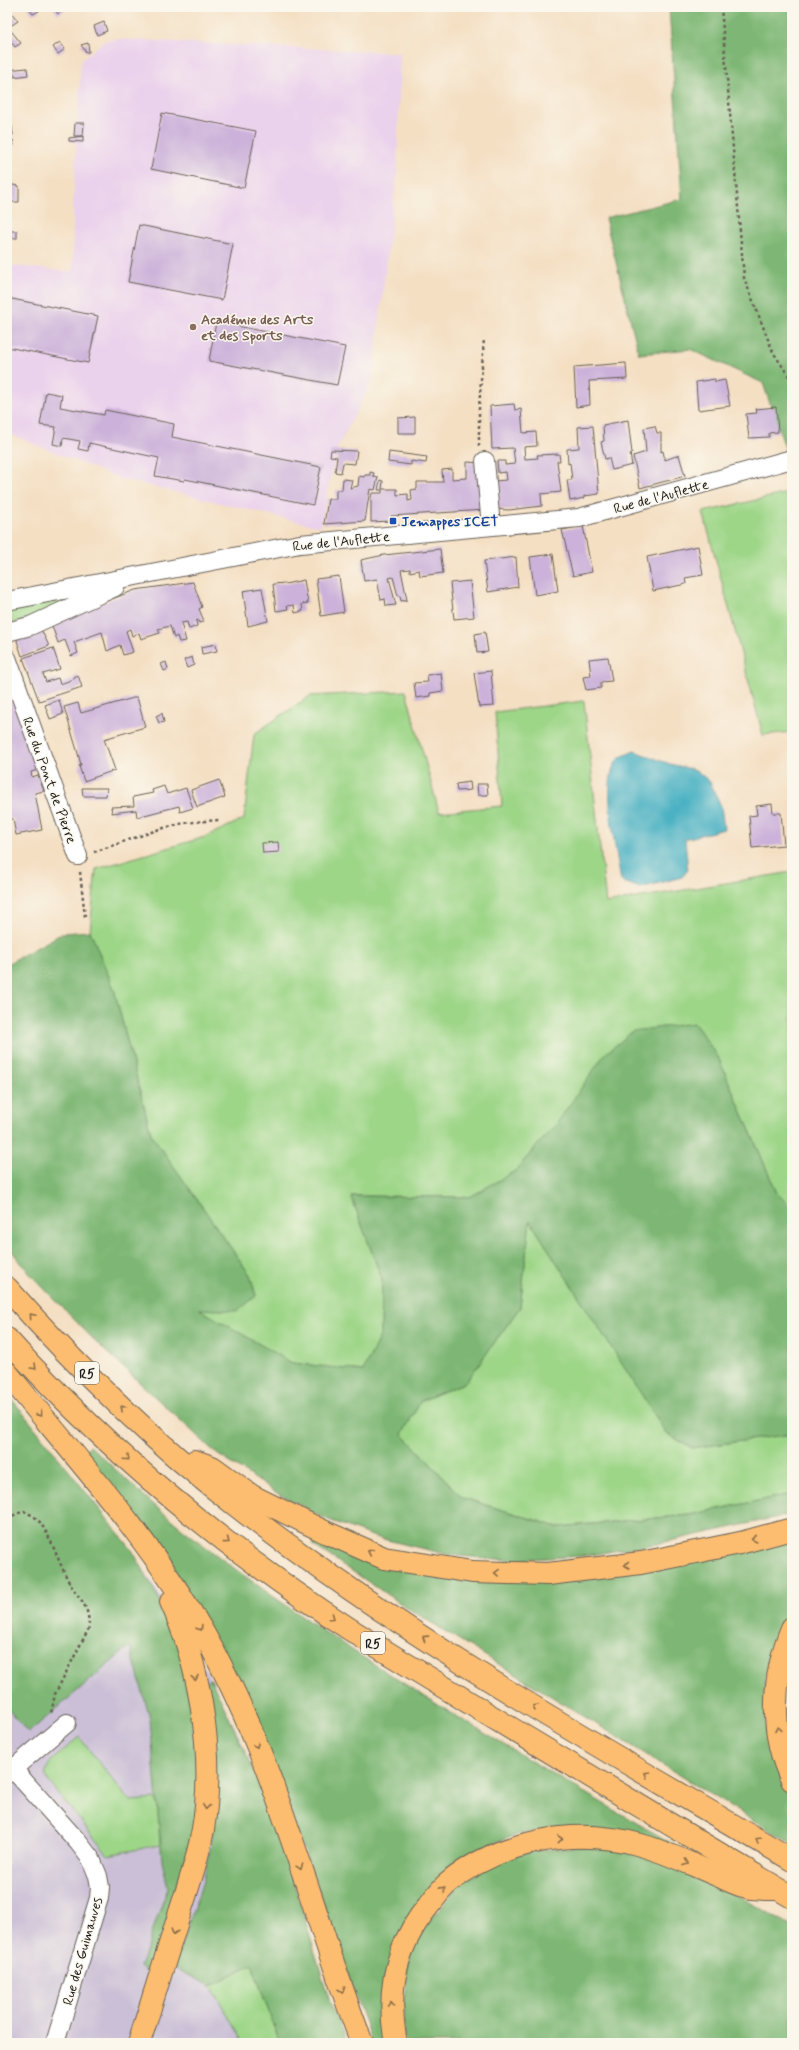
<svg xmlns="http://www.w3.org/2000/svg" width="799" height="2050" font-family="Mynerve,sans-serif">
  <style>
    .built { fill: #ead1ec }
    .industrial { fill: #cabfd6 }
    .green { fill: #9ed688; stroke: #5d7952 }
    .forest { fill: #7eb774; stroke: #4d6a48 }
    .water { fill: #43aec1; stroke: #30656e }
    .building { fill: #ccb2da }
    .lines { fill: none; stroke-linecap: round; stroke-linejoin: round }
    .minor-casing { stroke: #686056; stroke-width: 20 }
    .highway-casing { stroke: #686056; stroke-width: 24 }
    .path { stroke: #686056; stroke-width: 2.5; stroke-dasharray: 3 3; stroke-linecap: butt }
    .minor { stroke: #fff; stroke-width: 18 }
    .highway { stroke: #fcbd6f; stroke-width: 22 }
    .oneway { stroke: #8c6c46 }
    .education-dot { fill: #8d6e63; stroke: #fbf7ec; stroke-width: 1.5 }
    .transit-dot { fill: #1a4fb4; stroke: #fbf7ec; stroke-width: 1.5 }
    .labels { text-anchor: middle; stroke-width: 3; stroke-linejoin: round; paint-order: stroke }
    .shield { fill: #fbf7ec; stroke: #5f5e5a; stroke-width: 1 }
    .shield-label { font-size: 13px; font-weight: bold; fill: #1c1c1c }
    .education-label { font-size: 14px; font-weight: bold; fill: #785e54; stroke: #fbf7ec; text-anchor: start }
    .street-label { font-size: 14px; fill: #1c1c1c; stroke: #fbf7ec }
    .transit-label { font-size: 14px; font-weight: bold; fill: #164399; stroke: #fbf7ec; text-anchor: start }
  </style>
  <rect width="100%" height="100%" fill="#fbf7ec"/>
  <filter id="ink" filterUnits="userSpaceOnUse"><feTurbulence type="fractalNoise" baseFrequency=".025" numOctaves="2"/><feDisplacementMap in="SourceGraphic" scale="8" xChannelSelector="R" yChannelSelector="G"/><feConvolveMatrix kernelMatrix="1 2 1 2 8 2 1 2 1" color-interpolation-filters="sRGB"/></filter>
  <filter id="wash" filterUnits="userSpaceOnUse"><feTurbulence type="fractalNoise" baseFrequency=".012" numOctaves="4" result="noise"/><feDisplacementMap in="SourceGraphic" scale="16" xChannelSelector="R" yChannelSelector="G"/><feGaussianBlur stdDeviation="0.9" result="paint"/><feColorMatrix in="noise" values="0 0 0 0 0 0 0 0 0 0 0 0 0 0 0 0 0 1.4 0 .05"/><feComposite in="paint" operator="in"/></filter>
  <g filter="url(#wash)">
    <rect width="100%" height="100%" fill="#f4dfc3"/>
    <path class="built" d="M 117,39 L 400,53 L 397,175 L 372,382 L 337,448 L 320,527 L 118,478 L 7,433 L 7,265 L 73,272 L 73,206 L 81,61 L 104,41 Z"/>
    <path class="industrial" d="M 7,1393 L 132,1550 L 211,1679 L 240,1738 L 331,2006 L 347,2043 L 7,2043 Z"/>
    <g class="green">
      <path d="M 792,492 L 792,732 L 763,735 L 703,512 Z"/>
      <path d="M 84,596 L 28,619 L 7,625 L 7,608 Z"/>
      <path d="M 406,691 L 439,812 L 502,806 L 495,712 L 584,701 L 606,903 L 792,872 L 792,1208 L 777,1193 L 718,1057 L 694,1023 L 557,1123 L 515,1171 L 470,1197 L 351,1196 L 382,1279 L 381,1334 L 363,1371 L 292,1363 L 198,1309 L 256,1296 L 250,1275 L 151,1134 L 114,989 L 90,931 L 96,869 L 205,837 L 244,819 L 254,734 L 310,696 Z"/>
      <path d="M 530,1220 L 667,1434 L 692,1448 L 792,1434 L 792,1494 L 689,1515 L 558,1527 L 463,1498 L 402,1434 L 421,1401 L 466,1382 L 520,1307 Z"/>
      <path d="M 79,1737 L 130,1801 L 157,1799 L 160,1845 L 108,1855 L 49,1782 L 45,1774 L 50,1762 Z"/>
      <path d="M 252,1964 L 280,2043 L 243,2043 L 211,1986 Z"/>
    </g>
    <g class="forest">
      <path d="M 669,7 L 791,7 L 792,459 L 789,459 L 763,383 L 690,349 L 639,354 L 605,218 L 682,199 Z"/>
      <path d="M 90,931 L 114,989 L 151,1134 L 250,1275 L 256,1296 L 238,1311 L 199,1309 L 292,1363 L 363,1371 L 381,1334 L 382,1279 L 351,1196 L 470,1197 L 515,1171 L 557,1123 L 604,1055 L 633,1031 L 694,1023 L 718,1057 L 777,1193 L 792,1208 L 792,1434 L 692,1448 L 667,1434 L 530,1221 L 520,1307 L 466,1382 L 421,1401 L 402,1434 L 463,1498 L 558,1527 L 689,1515 L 792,1494 L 792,1514 L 656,1544 L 583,1556 L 509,1560 L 449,1555 L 375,1537 L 324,1518 L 277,1493 L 217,1454 L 101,1347 L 30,1274 L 7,1245 L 7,964 L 63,933 Z"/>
      <path d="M 7,1393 L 132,1550 L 167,1613 L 184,1656 L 200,1768 L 195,1827 L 150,1975 L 140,1967 L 168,1887 L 162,1860 L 150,1719 L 130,1646 L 28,1733 L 7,1708 Z"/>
      <path d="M 90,1446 C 121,1474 151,1504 184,1530 C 338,1651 508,1748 678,1847 L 560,1827 L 520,1834 L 485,1846 L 456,1862 L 429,1887 L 387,2043 L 372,2043 L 281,1784 L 85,1450 Z"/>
      <path d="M 792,1535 L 792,1603 L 778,1629 L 768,1658 L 764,1691 L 766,1728 L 774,1764 L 792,1803 L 792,1844 L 409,1609 L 313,1545 L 320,1539 L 439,1576 Z"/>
      <path d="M 792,1646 L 792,1749 C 782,1713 788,1682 792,1646 Z"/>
      <path d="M 211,1679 L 271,1807 L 331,2006 L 347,2043 L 280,2043 L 252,1964 L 211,1986 L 174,1968 L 203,1881 L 212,1839 L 216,1800 L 205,1682 Z"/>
      <path d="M 575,1847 C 586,1848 598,1846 609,1848 C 675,1860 735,1893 792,1927 L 792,2043 L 406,2043 L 404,2037 L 403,2006 L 408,1969 L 418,1935 L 460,1884 L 496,1862 L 533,1851 Z"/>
    </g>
    <path class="water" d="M 634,751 L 670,764 L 696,770 L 710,782 L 721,806 L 724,829 L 685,839 L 688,870 L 682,877 L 640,888 L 621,881 C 617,855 601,783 616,762 C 620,756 628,754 634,751 Z"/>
    <g id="blocks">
      <g class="building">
        <path d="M 7,7 L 18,21 L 12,25 L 7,21 Z"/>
        <path d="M 28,7 L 36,7 L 39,11 L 33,14 Z"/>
        <path d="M 52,7 L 69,7 L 58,14 Z"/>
        <path d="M 104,22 L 107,31 L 97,35 L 94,26 Z"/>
        <path d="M 7,26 L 21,43 L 15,47 L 7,37 Z"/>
        <path d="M 60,42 L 65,49 L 58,54 L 53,47 Z"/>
        <path d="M 88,43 L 89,52 L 86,52 L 81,45 Z"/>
        <path d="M 27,68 L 28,75 L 14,77 L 14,74 L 7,74 L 7,70 Z"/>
        <path d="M 162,113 L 256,131 L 244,188 L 151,169 Z"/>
        <path d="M 75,123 L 84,123 L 83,136 L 83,142 L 69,141 L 69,138 L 83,136 L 74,136 Z"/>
        <path d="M 7,126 L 12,126 L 13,135 L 7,135 Z"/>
        <path d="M 13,140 L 14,145 L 7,146 L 7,141 Z"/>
        <path d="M 7,170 L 11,170 L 11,178 L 7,179 Z"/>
        <path d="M 7,184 L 19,186 L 19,202 L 7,202 Z"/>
        <path d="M 139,225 L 233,244 L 222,300 L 128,282 Z"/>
        <rect x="7" y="231" width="10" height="7"/>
        <path d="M 7,298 L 98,316 L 88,363 L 7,347 Z"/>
        <path d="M 216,322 L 345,347 L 337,385 L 209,361 Z"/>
        <path d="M 626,363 L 627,379 L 589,381 L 590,405 L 576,407 L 574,367 Z"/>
        <path d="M 715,379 L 715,382 L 725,380 L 730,406 L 698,410 L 696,382 Z"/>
        <path d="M 46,392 L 62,395 L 60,407 L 104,415 L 105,410 L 174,424 L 172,437 L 321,467 L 313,505 L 185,479 L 184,481 L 155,476 L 159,458 L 89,443 L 88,451 L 78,449 L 80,441 L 63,438 L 62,446 L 53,444 L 56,427 L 40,425 Z"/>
        <path d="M 514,404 L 515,410 L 521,409 L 523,433 L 536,432 L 537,446 L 524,447 L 525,459 L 538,458 L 537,455 L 559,454 L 560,461 L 557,461 L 561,492 L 541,494 L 542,506 L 509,510 L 495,509 L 494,481 L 507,480 L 506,472 L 498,473 L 497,461 L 505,461 L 505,465 L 515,464 L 513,448 L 492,449 L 490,406 Z"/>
        <path d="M 776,407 L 778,432 L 769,433 L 769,437 L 749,438 L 746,414 L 757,413 L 756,409 Z"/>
        <path d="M 415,417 L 415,433 L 398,433 L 398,418 Z"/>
        <path d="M 628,420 L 632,453 L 630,454 L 632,465 L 612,470 L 609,458 L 605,459 L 601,442 L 604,441 L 603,425 Z"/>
        <path d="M 593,426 L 599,494 L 584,496 L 584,498 L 570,501 L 567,480 L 572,480 L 570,463 L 568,464 L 567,449 L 579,448 L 578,427 Z"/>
        <path d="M 655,426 L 657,433 L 661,433 L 661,452 L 663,451 L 665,460 L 679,455 L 685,476 L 640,488 L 633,456 L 646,452 L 644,428 Z"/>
        <path d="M 331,450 L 357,451 L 355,464 L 343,463 L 341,473 L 335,472 L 337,457 L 330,456 Z"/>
        <path d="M 389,452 L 427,457 L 426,463 L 411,461 L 411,465 L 388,462 Z"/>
        <path d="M 467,462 L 483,463 L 485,510 L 391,516 L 391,521 L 371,522 L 371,498 L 372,493 L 382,493 L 382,490 L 378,490 L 380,480 L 383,481 L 382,489 L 397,489 L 397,495 L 408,494 L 408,501 L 412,500 L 411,490 L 417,489 L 417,482 L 443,482 L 442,470 L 452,469 L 452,479 L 467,478 Z"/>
        <path d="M 370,472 L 374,473 L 373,476 L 378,477 L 375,490 L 370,489 L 365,521 L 324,524 L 328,499 L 336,499 L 336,490 L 342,490 L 343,479 L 352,480 L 350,488 L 358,486 L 359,476 L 364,477 L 365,475 L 370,475 Z"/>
        <path d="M 583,526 L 592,572 L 573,576 L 562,530 Z"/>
        <path d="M 698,546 L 703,575 L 685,578 L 686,584 L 653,591 L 647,557 Z"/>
        <path d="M 440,549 L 443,573 L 420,576 L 419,570 L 410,572 L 410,569 L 401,570 L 407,600 L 401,601 L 400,596 L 398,596 L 393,577 L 389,578 L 396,605 L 386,606 L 385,599 L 381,600 L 377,579 L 364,581 L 361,560 L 384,555 Z"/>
        <path d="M 553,554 L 558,591 L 535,595 L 530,557 Z"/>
        <path d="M 516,557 L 518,587 L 488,592 L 484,561 Z"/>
        <path d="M 339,576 L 344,612 L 321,616 L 316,579 Z"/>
        <path d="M 304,580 L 308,603 L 302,604 L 303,611 L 295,613 L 294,605 L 287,606 L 288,609 L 276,611 L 273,584 L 285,583 L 285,584 Z"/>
        <path d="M 470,581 L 474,617 L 454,619 L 450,583 Z"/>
        <path d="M 193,582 L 202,607 L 199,609 L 204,621 L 199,623 L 198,620 L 196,621 L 197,626 L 189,629 L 187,622 L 181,623 L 186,641 L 179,642 L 177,636 L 174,638 L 170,626 L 158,629 L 160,633 L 141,639 L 139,633 L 132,636 L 130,629 L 126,631 L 133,652 L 123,655 L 120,645 L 107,651 L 102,632 L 74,642 L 78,653 L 71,656 L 65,640 L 58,643 L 51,623 L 135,590 Z"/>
        <path d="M 262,588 L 268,621 L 248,626 L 243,591 Z"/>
        <path d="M 40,627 L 49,646 L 22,656 L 17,641 L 19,636 Z"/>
        <path d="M 485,632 L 488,652 L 477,653 L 475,634 Z"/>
        <path d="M 216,644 L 217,651 L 202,654 L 201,647 Z"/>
        <path d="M 53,648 L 60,669 L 43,674 L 46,682 L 58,678 L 60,684 L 74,679 L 74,677 L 78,675 L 82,687 L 39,701 L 23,658 Z"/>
        <path d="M 192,657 L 194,665 L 187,668 L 184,660 Z"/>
        <path d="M 608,657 L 612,681 L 601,682 L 601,688 L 586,690 L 583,677 L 591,676 L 589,659 Z"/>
        <path d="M 166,662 L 168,669 L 164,671 L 161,664 Z"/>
        <path d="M 491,671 L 494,706 L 479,707 L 474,673 Z"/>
        <path d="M 441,673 L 443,691 L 430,693 L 430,696 L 416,698 L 414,683 L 428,682 L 427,675 Z"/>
        <path d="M 10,689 L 38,770 L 31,772 L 32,777 L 38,775 L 44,791 L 35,793 L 42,830 L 16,835 L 13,819 L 7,819 L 7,690 Z"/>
        <path d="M 137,697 L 145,727 L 104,739 L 115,770 L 84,781 L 79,766 L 81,765 L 79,757 L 64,707 L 78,703 L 81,713 Z"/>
        <path d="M 59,700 L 63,714 L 50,719 L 45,705 Z"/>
        <path d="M 162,713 L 164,722 L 159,723 L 156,716 Z"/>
        <path d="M 219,780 L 225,797 L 197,807 L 191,790 Z"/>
        <path d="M 470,782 L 471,790 L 457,791 L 456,784 Z"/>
        <path d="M 477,784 L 487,784 L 488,795 L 478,795 Z"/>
        <path d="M 164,786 L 167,794 L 186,788 L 193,808 L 180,812 L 179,806 L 137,817 L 136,810 L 112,813 L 111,807 L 134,806 L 133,797 L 153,793 L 152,790 Z"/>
        <path d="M 82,788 L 107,788 L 106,796 L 83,796 Z"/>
        <path d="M 772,804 L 773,813 L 781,813 L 784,845 L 752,848 L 749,816 L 757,815 L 756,806 Z"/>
        <path d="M 278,842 L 279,852 L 263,853 L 262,843 Z"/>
      </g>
    </g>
  </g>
  <g filter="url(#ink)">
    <use href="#blocks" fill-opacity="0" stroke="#686056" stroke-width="1"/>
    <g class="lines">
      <g class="minor-casing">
        <g id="minor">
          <path d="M 485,461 L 491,526"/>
          <path d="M 7,601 L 300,544 L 579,518 L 792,459"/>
          <path d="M 7,632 L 30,626 L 115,587"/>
          <path d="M 7,658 L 78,856"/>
          <path d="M 13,1769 L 78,1842 L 91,1859 L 98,1876 L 100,1887 L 99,1898 L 55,2043"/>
          <path d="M 7,1774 L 67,1723"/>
        </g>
      </g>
      <g class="highway-casing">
        <g id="highway">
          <path d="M 7,1288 C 75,1365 153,1442 234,1504 C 408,1640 603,1748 792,1860"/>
          <path d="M 7,1339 C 107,1451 225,1548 351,1630 C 395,1658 440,1684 484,1712 C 586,1774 689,1836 792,1897"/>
          <path d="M 7,1373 C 75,1457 150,1539 204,1634 C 277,1762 309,1907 362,2043"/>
          <path d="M 195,1461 L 212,1467 L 252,1496 L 323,1531 L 384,1558 L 472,1572 L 548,1574 L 641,1563 L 740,1543 L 792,1529"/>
          <path d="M 792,1628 C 772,1676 769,1733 792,1780"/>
          <path d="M 139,2043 C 153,1999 166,1956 180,1912 C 191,1878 203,1843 206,1806 C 212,1742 198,1661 171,1602"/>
          <path d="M 396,2043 C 386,1991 395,1946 429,1905 C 435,1898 440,1890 447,1884 C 498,1841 573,1827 637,1844 C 665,1851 692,1865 719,1876 C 728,1880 737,1885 747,1887 C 755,1889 765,1889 774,1889"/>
        </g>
      </g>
      <g class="path">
        <path d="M 721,7 L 744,278 L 773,352 L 792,381"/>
        <path d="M 479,446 L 479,408 L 484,339"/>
        <path d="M 94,852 L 160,829 L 184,823 L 219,820"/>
        <path d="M 80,872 L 85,917"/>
        <path d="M 7,1518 L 24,1511 C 29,1514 36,1517 39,1521 C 53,1540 58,1562 69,1582 C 80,1601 89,1603 89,1628 L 55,1694 L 51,1714"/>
      </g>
      <use href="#minor" class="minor"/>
      <use href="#highway" class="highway"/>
    </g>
    <defs><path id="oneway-chevron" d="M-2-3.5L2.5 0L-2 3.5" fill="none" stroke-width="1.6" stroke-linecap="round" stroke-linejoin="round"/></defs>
    <g class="oneway">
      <use href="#oneway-chevron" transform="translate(32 1316) rotate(-131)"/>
      <use href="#oneway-chevron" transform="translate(34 1367) rotate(45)"/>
      <use href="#oneway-chevron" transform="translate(123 1408) rotate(-138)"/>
      <use href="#oneway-chevron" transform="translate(40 1414) rotate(51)"/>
      <use href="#oneway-chevron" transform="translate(127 1458) rotate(43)"/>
      <use href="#oneway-chevron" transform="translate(754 1539) rotate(166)"/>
      <use href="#oneway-chevron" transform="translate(227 1541) rotate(37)"/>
      <use href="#oneway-chevron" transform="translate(370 1552) rotate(-156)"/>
      <use href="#oneway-chevron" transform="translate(627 1565) rotate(173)"/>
      <use href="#oneway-chevron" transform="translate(497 1573) rotate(-178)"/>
      <use href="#oneway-chevron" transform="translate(332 1617) rotate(35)"/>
      <use href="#oneway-chevron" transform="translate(200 1628) rotate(58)"/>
      <use href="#oneway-chevron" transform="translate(425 1638) rotate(-147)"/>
      <use href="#oneway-chevron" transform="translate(195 1678) rotate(79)"/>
      <use href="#oneway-chevron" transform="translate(535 1707) rotate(-149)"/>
      <use href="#oneway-chevron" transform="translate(778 1729) rotate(-100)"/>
      <use href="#oneway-chevron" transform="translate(256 1745) rotate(66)"/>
      <use href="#oneway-chevron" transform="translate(647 1774) rotate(-149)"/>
      <use href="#oneway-chevron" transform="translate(206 1807) rotate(96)"/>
      <use href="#oneway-chevron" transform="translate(560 1839) rotate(-5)"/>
      <use href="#oneway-chevron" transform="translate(758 1840) rotate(-149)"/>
      <use href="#oneway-chevron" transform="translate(686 1863) rotate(21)"/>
      <use href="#oneway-chevron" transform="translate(300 1867) rotate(72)"/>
      <use href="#oneway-chevron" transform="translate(443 1889) rotate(-48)"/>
      <use href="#oneway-chevron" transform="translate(174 1932) rotate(107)"/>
      <use href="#oneway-chevron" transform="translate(342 1990) rotate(71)"/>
      <use href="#oneway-chevron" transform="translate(391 2004) rotate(-92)"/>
    </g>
  </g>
  <circle class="education-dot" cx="193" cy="327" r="4"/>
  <rect class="transit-dot" x="389" y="517" width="8" height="8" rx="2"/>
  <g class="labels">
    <g class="shield">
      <rect x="75" y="1362" width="24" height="22" rx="3"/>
      <rect x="361" y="1632" width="24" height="22" rx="3"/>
    </g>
    <g class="shield-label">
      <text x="87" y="1378">R5</text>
      <text x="373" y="1648">R5</text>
    </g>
    <g class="education-label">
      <text x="201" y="324">Académie des Arts<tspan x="201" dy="16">et des Sports</tspan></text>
    </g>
    <g class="street-label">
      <text transform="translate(661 496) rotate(-15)" y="5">Rue de l'Auflette</text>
      <text transform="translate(341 541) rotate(-6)" y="5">Rue de l'Auflette</text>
      <text transform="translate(50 780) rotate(70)" y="5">Rue du Pont de Pierre</text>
      <text transform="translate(82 1951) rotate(-74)" y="5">Rue des Guimauves</text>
    </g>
    <g class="transit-label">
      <text x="401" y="526">Jemappes ICET</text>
    </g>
  </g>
  <rect width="799" height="2050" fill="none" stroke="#fbf7ec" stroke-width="24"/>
</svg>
